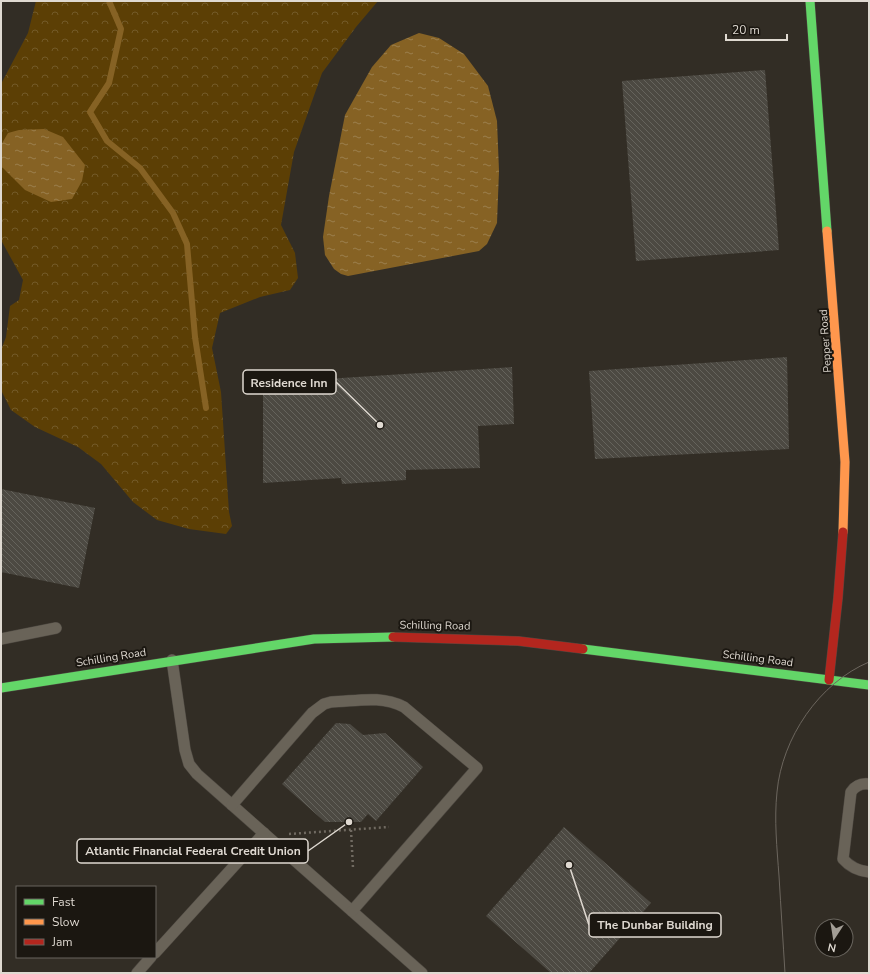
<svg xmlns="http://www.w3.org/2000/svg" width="870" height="974" font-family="'Nunito Sans',sans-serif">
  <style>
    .forest { fill: url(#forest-crowns) }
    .water { fill: url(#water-ripples) }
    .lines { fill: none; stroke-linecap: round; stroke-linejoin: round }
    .stream { stroke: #866224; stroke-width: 6 }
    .building { fill: url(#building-back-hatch) }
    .lane-casing { stroke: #4d4841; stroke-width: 12 }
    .fast-casing { stroke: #4d4841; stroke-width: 10 }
    .slow-casing { stroke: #4d4841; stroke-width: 10 }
    .jam-casing { stroke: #4d4841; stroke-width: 10 }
    .path { stroke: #706a61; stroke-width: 2.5; stroke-dasharray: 2 3; stroke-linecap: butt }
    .lane { stroke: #696358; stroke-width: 11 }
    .fast { stroke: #63d668; stroke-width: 9 }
    .slow { stroke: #ff974d; stroke-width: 9 }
    .jam { stroke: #b3261e; stroke-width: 9 }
    .tram { stroke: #6c665e; stroke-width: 1 }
    .labels { text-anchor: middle; stroke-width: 4; stroke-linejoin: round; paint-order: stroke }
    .street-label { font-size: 11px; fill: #dfd9d1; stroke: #1b1711 }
    .leader { fill: none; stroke: #dfd9d1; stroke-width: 1.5 }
    .callout-dot { fill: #dfd9d1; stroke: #1b1711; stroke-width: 1.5 }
    .callout { fill: #1b1711; stroke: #dfd9d1; stroke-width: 1.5 }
    .callout-label { font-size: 12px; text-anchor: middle; font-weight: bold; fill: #dfd9d1 }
  </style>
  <defs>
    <pattern id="forest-crowns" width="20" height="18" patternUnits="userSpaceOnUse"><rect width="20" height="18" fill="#5c3f05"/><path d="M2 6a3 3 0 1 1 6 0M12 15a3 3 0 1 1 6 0" fill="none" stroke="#735a28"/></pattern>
    <pattern id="water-ripples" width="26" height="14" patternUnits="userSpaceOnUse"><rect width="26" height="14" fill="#866224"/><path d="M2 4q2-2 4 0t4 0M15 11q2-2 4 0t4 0" fill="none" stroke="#9c7f4d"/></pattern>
    <pattern id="building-back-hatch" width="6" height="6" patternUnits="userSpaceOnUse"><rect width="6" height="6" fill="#4c4942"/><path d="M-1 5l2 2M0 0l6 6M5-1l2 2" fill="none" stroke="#65635c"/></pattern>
  </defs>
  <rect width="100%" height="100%" fill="#322d25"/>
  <path class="forest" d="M 36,1 L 378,1 L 356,27 L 322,73 L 294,152 L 281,225 L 295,253 L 298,278 L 290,290 L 260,297 L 220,313 L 212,348 L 221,392 L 229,512 L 232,526 L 226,534 L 189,529 L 157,520 L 133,502 L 101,464 L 78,447 L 35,427 L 11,410 L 2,392 L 1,386 L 1,350 L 6,337 L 10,306 L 19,300 L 23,280 L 1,240 L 1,84 L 28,33 Z"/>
  <g class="water">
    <path d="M 419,33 L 439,38 L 464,54 L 488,86 L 497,121 L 499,171 L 497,223 L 487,244 L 479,251 L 348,276 L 341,274 L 334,269 L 325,255 L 323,237 L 329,196 L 345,115 L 372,67 L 391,45 Z"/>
    <path d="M 44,129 L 63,137 L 85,165 L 82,181 L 72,199 L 51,202 L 25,190 L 2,167 L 1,145 L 8,133 L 19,130 Z"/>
  </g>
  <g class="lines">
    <path class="stream" d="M 109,1 L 121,29 L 109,83 L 90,112 L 107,141 L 140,168 L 173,213 L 187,244 L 195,337 L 206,408"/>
  </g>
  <g class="building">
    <path d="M 765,70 L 779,250 L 636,261 L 622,81 Z"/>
    <path d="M 787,357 L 789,449 L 595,459 L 589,371 Z"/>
    <path d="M 512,367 L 514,424 L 478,426 L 480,468 L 406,470 L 406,480 L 342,484 L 341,478 L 263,483 L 263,383 Z"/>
    <path d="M 1,489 L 95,508 L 79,588 L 1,572 Z"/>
    <path d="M 336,723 L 350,724 L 363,735 L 385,733 L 423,767 L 376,821 L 368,814 L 361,822 L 325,822 L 282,784 Z"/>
    <path d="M 564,827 L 651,903 L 589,973 L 551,973 L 486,916 Z"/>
  </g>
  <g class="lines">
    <g class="lane-casing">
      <g id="lane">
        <path d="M 1,639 L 56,628"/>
        <path d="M 172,660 L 185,750 L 189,764 L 197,774 L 422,973"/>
        <path d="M 869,784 C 861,783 855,786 851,792 L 843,859 C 850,867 858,871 869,872"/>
        <path d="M 232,805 L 312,713 L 324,704 L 331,702 C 358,701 380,695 404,707 L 477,768 L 352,911"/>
        <path d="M 155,953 L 264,833"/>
        <path d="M 137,973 L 151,957"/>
      </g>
    </g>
    <g class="fast-casing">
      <g id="fast">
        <path d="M 810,1 L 827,231"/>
        <path d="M 583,649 L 869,685"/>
        <path d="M 1,688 L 314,639 L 393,637"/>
      </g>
    </g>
    <g class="slow-casing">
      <path id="slow" d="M 827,231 L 845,462 L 843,532"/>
    </g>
    <g class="jam-casing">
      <g id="jam">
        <path d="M 393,637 L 518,641 L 583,649"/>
        <path d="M 829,680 L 838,598 L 843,532"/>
      </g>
    </g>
    <g class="path">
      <path d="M 351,830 L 353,868"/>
      <path d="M 289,834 L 389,827"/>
    </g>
    <use href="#lane" class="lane"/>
    <use href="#fast" class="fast"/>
    <use href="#slow" class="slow"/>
    <use href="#jam" class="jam"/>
    <path class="tram" d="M 785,973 C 783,941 781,909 779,876 C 777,848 774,820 777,792 C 782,738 819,683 869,662"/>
  </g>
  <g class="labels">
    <g class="street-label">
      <text transform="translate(825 341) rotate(-94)" y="4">Pepper Road</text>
      <text transform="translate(435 625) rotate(1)" y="4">Schilling Road</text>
      <text transform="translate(111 657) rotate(-9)" y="4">Schilling Road</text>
      <text transform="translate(758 658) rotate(7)" y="4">Schilling Road</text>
    </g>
  </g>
  <path class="leader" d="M380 425L336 382M349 822L308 851M569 865L589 925"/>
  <g class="callout-dot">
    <circle cx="380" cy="425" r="4"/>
    <circle cx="349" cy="822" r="4"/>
    <circle cx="569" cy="865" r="4"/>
  </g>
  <g class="callout">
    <rect x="243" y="370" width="93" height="24" rx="4"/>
    <rect x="77" y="839" width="231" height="24" rx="4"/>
    <rect x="589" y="913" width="132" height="24" rx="4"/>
  </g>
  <g class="callout-label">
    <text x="289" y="387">Residence Inn</text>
    <text x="193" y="855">Atlantic Financial Federal Credit Union</text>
    <text x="655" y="929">The Dunbar Building</text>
  </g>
  <rect width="870" height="974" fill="none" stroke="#dfd9d1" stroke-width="4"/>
  <rect x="16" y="886" width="140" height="72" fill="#1b1711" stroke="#69655e"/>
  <rect x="24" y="899" width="20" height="6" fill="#63d668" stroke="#69655e"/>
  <text x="52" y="906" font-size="12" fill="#dfd9d1">Fast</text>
  <rect x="24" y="919" width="20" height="6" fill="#ff974d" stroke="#69655e"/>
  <text x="52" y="926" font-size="12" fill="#dfd9d1">Slow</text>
  <rect x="24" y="939" width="20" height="6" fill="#b3261e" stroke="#69655e"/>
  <text x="52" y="946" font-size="12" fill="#dfd9d1">Jam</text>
  <g transform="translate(834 938) rotate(192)"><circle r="19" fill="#1b1711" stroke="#69655e"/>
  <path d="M0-3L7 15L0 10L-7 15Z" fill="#a29d95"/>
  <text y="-6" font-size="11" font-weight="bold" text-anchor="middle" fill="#dfd9d1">N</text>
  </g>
  <path d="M726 34v6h61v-6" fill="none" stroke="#dfd9d1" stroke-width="2"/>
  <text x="732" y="34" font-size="12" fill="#dfd9d1" stroke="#1b1711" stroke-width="3" paint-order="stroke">20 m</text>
</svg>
